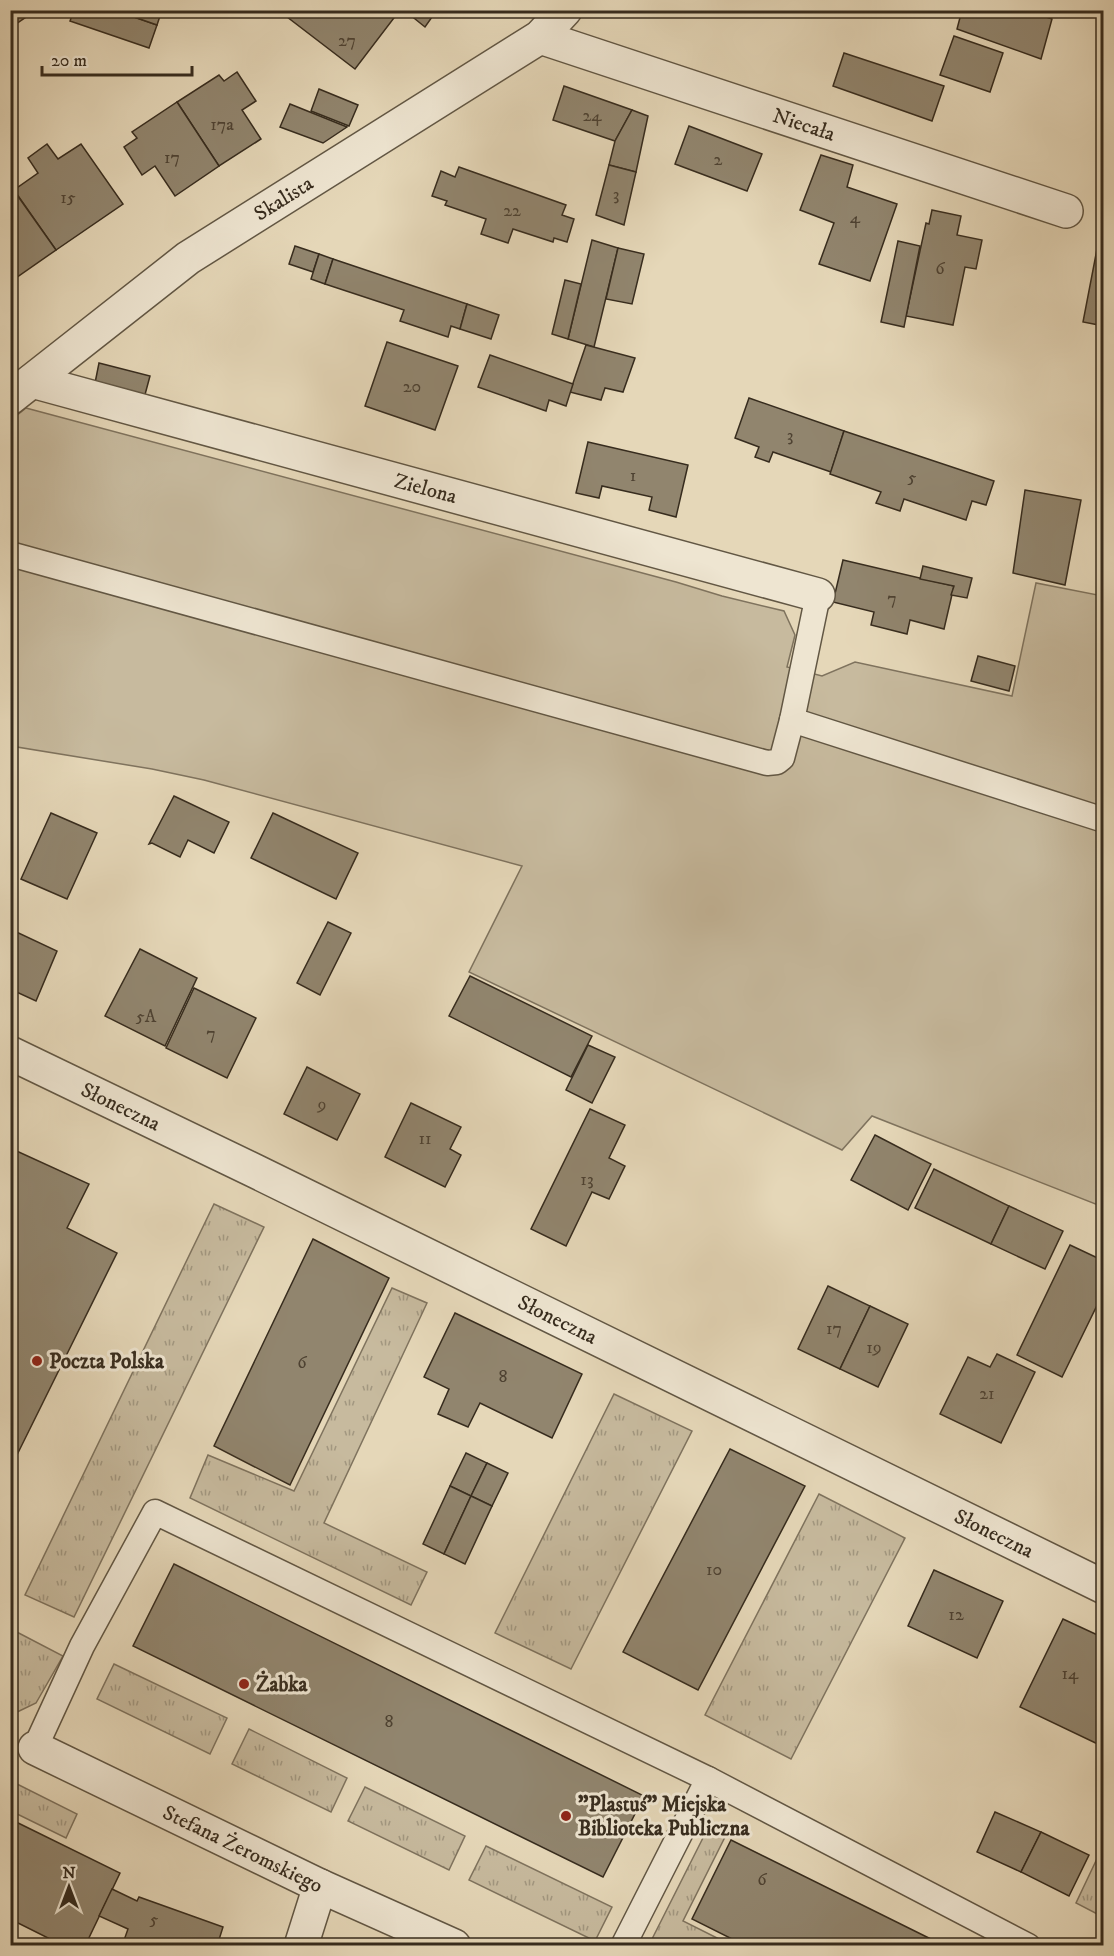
<svg xmlns="http://www.w3.org/2000/svg" width="1114" height="1956" font-family="'IM FELL DW Pica',serif">
  <style>
    .grass { fill: url(#grass-tufts); stroke: #7f735e; stroke-width: 1.5 }
    .garden { fill: #c7ba9e; stroke: #7f735e; stroke-width: 1.5 }
    .building { fill: #91856e; stroke: #372c1e; stroke-width: 1.5 }
    .lines { fill: none; stroke-linecap: round; stroke-linejoin: round }
    .service-casing { stroke: #625744; stroke-width: 27 }
    .minor-casing { stroke: #625744; stroke-width: 36 }
    .service { stroke: #eee5d1; stroke-width: 24 }
    .minor { stroke: #eee5d1; stroke-width: 33 }
    .poi-dot { fill: #8f2418; stroke: #eee5d1; stroke-width: 2 }
    .labels { text-anchor: middle; stroke-width: 6; stroke-linejoin: round; paint-order: stroke }
    .number-label { font-size: 18px; fill: #4e4232 }
    .street-label { font-size: 21px; fill: #372c1e; stroke: #eee5d1 }
    .poi-label { font-size: 21px; font-weight: bold; fill: #372c1e; stroke: #eee5d1; text-anchor: start }
  </style>
  <defs>
    <pattern id="grass-tufts" width="24" height="20" patternUnits="userSpaceOnUse" patternTransform="scale(1.5)"><rect width="24" height="20" fill="#c7ba9e"/><path d="M3 7l-1-3M5 7V3M7 7l1-3M15 17l-1-3M17 17v-4M19 17l1-3" fill="none" stroke="#a29780"/></pattern>
  </defs>
  <rect width="100%" height="100%" fill="#e5d7b8"/>
  <filter id="stains"><feTurbulence type="fractalNoise" baseFrequency=".00333" numOctaves="4"/><feColorMatrix values="0 0 0 0 .2 0 0 0 0 .09 0 0 0 0 .02 0 0 0 .5 -.17"/></filter>
  <radialGradient id="worn" r=".72"><stop offset=".6" stop-color="#630" stop-opacity="0"/><stop offset="1" stop-color="#630" stop-opacity=".3"/></radialGradient>
  <g class="grass">
    <path d="M 214,1204 L 264,1227 L 74,1617 L 25,1595 Z"/>
    <path d="M 392,1288 L 427,1303 L 324,1523 L 427,1572 L 411,1605 L 190,1498 L 208,1455 L 294,1491 Z"/>
    <path d="M 614,1394 L 692,1431 L 571,1669 L 495,1633 Z"/>
    <path d="M 819,1494 L 905,1538 L 791,1759 L 705,1715 Z"/>
    <path d="M 11,1629 L 63,1656 L 36,1703 L 11,1715 Z"/>
    <path d="M 114,1664 L 227,1718 L 210,1754 L 97,1699 Z"/>
    <path d="M 249,1729 L 347,1778 L 331,1812 L 232,1764 Z"/>
    <path d="M 11,1781 L 77,1814 L 66,1838 L 11,1811 Z"/>
    <path d="M 365,1787 L 465,1836 L 449,1870 L 348,1821 Z"/>
    <path d="M 709,1826 L 726,1835 L 683,1921 L 731,1945 L 649,1945 Z"/>
    <path d="M 486,1846 L 612,1907 L 595,1941 L 469,1880 Z"/>
    <path d="M 1103,1846 L 1104,1917 L 1103,1917 L 1076,1903 Z"/>
  </g>
  <path class="garden" d="M 26,408 L 676,582 L 722,596 L 784,611 L 795,635 L 787,667 L 822,676 L 855,662 L 1012,696 L 1036,583 L 1103,596 L 1103,1207 L 872,1116 L 842,1150 L 469,972 L 522,866 L 204,780 L 152,769 L 11,746 L 10,421 Z"/>
  <g class="building">
    <path d="M 10,10 L 25,10 L 29,15 L 10,28 Z"/>
    <path d="M 74,10 L 114,10 L 157,25 L 149,48 L 70,21 Z"/>
    <path d="M 114,10 L 162,10 L 157,25 Z"/>
    <path d="M 278,10 L 400,10 L 355,69 Z"/>
    <path d="M 404,10 L 437,10 L 425,27 Z"/>
    <path d="M 962,10 L 1026,10 L 1052,19 L 1041,59 L 957,29 Z"/>
    <path d="M 954,36 L 1003,53 L 990,92 L 940,75 Z"/>
    <path d="M 844,53 L 944,86 L 932,121 L 833,86 Z"/>
    <path d="M 237,72 L 256,101 L 242,110 L 261,139 L 219,166 L 177,102 L 219,75 L 224,81 Z"/>
    <path d="M 564,86 L 632,110 L 615,141 L 553,120 Z"/>
    <path d="M 319,89 L 358,105 L 349,126 L 311,111 Z"/>
    <path d="M 177,102 L 219,166 L 175,196 L 155,166 L 142,175 L 124,147 L 137,138 L 132,132 Z"/>
    <path d="M 290,104 L 347,127 L 323,143 L 280,127 Z"/>
    <path d="M 632,110 L 648,116 L 636,172 L 609,165 L 615,141 Z"/>
    <path d="M 689,126 L 762,154 L 747,191 L 675,164 Z"/>
    <path d="M 47,144 L 58,159 L 81,144 L 123,204 L 56,250 L 14,190 L 38,173 L 28,158 Z"/>
    <path d="M 821,155 L 853,165 L 847,187 L 897,204 L 870,281 L 819,264 L 834,223 L 800,210 Z"/>
    <path d="M 609,165 L 636,172 L 624,225 L 596,215 Z"/>
    <path d="M 459,167 L 566,205 L 562,215 L 574,219 L 567,242 L 554,238 L 553,242 L 513,229 L 508,243 L 481,234 L 486,219 L 445,205 L 447,201 L 432,196 L 441,171 L 455,177 Z"/>
    <path d="M 10,185 L 56,250 L 10,282 Z"/>
    <path d="M 932,210 L 961,216 L 957,235 L 982,240 L 976,269 L 965,267 L 953,325 L 906,316 L 926,223 L 929,224 Z"/>
    <path d="M 592,240 L 618,248 L 594,347 L 568,339 Z"/>
    <path d="M 898,241 L 920,246 L 904,327 L 881,322 Z"/>
    <path d="M 295,246 L 319,254 L 313,272 L 289,264 Z"/>
    <path d="M 618,248 L 644,254 L 632,304 L 606,299 Z"/>
    <path d="M 1097,249 L 1104,250 L 1104,326 L 1083,322 Z"/>
    <path d="M 319,254 L 333,259 L 325,284 L 311,279 Z"/>
    <path d="M 333,259 L 467,304 L 460,329 L 451,326 L 448,337 L 400,321 L 404,310 L 325,284 Z"/>
    <path d="M 565,280 L 581,284 L 568,339 L 552,334 Z"/>
    <path d="M 467,304 L 499,315 L 491,339 L 460,329 Z"/>
    <path d="M 387,342 L 458,366 L 435,430 L 365,406 Z"/>
    <path d="M 586,345 L 635,358 L 623,392 L 605,388 L 601,400 L 570,392 Z"/>
    <path d="M 490,355 L 573,384 L 566,406 L 549,400 L 546,411 L 478,387 Z"/>
    <path d="M 99,363 L 150,376 L 143,402 L 94,388 Z"/>
    <path d="M 749,398 L 844,431 L 831,472 L 773,452 L 769,462 L 755,457 L 759,447 L 735,438 Z"/>
    <path d="M 844,431 L 994,481 L 986,505 L 972,501 L 966,520 L 904,499 L 900,511 L 876,503 L 881,492 L 830,474 Z"/>
    <path d="M 588,442 L 688,465 L 676,517 L 649,510 L 652,497 L 602,486 L 599,498 L 576,493 Z"/>
    <path d="M 1025,490 L 1081,500 L 1065,585 L 1013,573 Z"/>
    <path d="M 843,560 L 954,586 L 944,629 L 910,620 L 907,634 L 871,625 L 874,612 L 833,602 Z"/>
    <path d="M 923,566 L 972,578 L 967,598 L 951,595 L 954,586 L 920,579 Z"/>
    <path d="M 978,656 L 1015,666 L 1009,691 L 971,681 Z"/>
    <path d="M 174,796 L 229,822 L 214,853 L 188,840 L 180,857 L 152,843 L 149,844 Z"/>
    <path d="M 51,813 L 97,833 L 67,899 L 21,879 Z"/>
    <path d="M 273,813 L 358,853 L 336,899 L 251,858 Z"/>
    <path d="M 328,922 L 351,933 L 320,995 L 297,983 Z"/>
    <path d="M 10,929 L 57,951 L 36,1001 L 10,989 Z"/>
    <path d="M 140,949 L 197,978 L 165,1046 L 105,1016 Z"/>
    <path d="M 470,976 L 592,1036 L 571,1077 L 449,1016 Z"/>
    <path d="M 194,988 L 256,1018 L 227,1078 L 166,1048 Z"/>
    <path d="M 588,1045 L 615,1057 L 592,1103 L 566,1090 Z"/>
    <path d="M 307,1067 L 360,1094 L 337,1140 L 284,1114 Z"/>
    <path d="M 411,1103 L 461,1127 L 450,1149 L 461,1155 L 445,1187 L 385,1157 Z"/>
    <path d="M 590,1109 L 625,1125 L 609,1158 L 625,1166 L 609,1199 L 592,1192 L 566,1246 L 531,1229 Z"/>
    <path d="M 875,1135 L 931,1164 L 908,1210 L 851,1180 Z"/>
    <path d="M 10,1148 L 89,1184 L 67,1228 L 117,1253 L 10,1469 Z"/>
    <path d="M 934,1169 L 1009,1206 L 991,1244 L 915,1208 Z"/>
    <path d="M 1009,1206 L 1063,1231 L 1045,1269 L 991,1244 Z"/>
    <path d="M 313,1239 L 389,1278 L 290,1485 L 214,1446 Z"/>
    <path d="M 1070,1245 L 1104,1261 L 1104,1291 L 1062,1377 L 1017,1355 Z"/>
    <path d="M 828,1286 L 870,1306 L 840,1369 L 798,1349 Z"/>
    <path d="M 870,1306 L 908,1324 L 878,1387 L 840,1369 Z"/>
    <path d="M 455,1313 L 582,1374 L 552,1438 L 480,1403 L 468,1427 L 438,1414 L 449,1389 L 424,1377 Z"/>
    <path d="M 997,1354 L 1035,1372 L 1001,1443 L 940,1414 L 968,1357 L 990,1367 Z"/>
    <path d="M 730,1449 L 805,1486 L 698,1690 L 623,1652 Z"/>
    <path d="M 466,1453 L 487,1463 L 471,1496 L 450,1486 Z"/>
    <path d="M 487,1463 L 508,1473 L 492,1506 L 471,1496 Z"/>
    <path d="M 450,1486 L 471,1496 L 444,1554 L 423,1544 Z"/>
    <path d="M 471,1496 L 492,1506 L 465,1564 L 444,1554 Z"/>
    <path d="M 174,1564 L 644,1796 L 603,1877 L 133,1646 Z"/>
    <path d="M 934,1570 L 1003,1601 L 977,1658 L 908,1626 Z"/>
    <path d="M 1063,1619 L 1104,1638 L 1104,1747 L 1020,1707 Z"/>
    <path d="M 995,1812 L 1041,1832 L 1021,1872 L 977,1852 Z"/>
    <path d="M 10,1819 L 120,1873 L 85,1946 L 64,1946 L 10,1919 Z"/>
    <path d="M 1041,1832 L 1089,1855 L 1069,1896 L 1021,1872 Z"/>
    <path d="M 731,1840 L 945,1946 L 746,1946 L 692,1919 Z"/>
    <path d="M 112,1889 L 137,1901 L 139,1897 L 223,1927 L 217,1946 L 122,1946 L 128,1929 L 99,1916 Z"/>
  </g>
  <g class="lines">
    <g class="service-casing">
      <g id="service">
        <path d="M 10,554 L 767,763 L 777,762 L 782,758 L 792,720"/>
        <path d="M 818,595 L 792,720 L 1104,820"/>
        <path d="M 35,1748 L 82,1646 L 155,1512 L 708,1779"/>
        <path d="M 623,1946 L 708,1779 L 1028,1946"/>
      </g>
    </g>
    <g class="minor-casing">
      <g id="minor">
        <path id="s1" d="M 540,37 L 1066,211"/>
        <path id="s2" d="M 32,381 L 818,595"/>
        <path id="s3" d="M 10,398 L 188,258 L 540,37 L 565,10"/>
        <path id="s4" d="M 10,1053 L 255,1171 L 1104,1587"/>
        <path id="s5" d="M 35,1748 L 320,1886 L 454,1946"/>
        <path d="M 301,1946 L 320,1886"/>
      </g>
    </g>
    <use href="#service" class="service"/>
    <use href="#minor" class="minor"/>
  </g>
  <g class="poi-dot">
    <circle cx="37" cy="1361" r="6"/>
    <circle cx="244" cy="1684" r="6"/>
    <circle cx="566" cy="1816" r="6"/>
  </g>
  <g class="labels">
    <g class="number-label">
      <text x="347" y="46">27</text>
      <text x="592" y="121">24</text>
      <text x="222" y="130">17a</text>
      <text x="172" y="163">17</text>
      <text x="718" y="165">2</text>
      <text x="616" y="200">3</text>
      <text x="68" y="203">15</text>
      <text x="512" y="216">22</text>
      <text x="855" y="223">4</text>
      <text x="940" y="274">6</text>
      <text x="412" y="392">20</text>
      <text x="790" y="441">3</text>
      <text x="633" y="481">1</text>
      <text x="912" y="483">5</text>
      <text x="892" y="604">7</text>
      <text x="146" y="1022">5A</text>
      <text x="211" y="1039">7</text>
      <text x="322" y="1110">9</text>
      <text x="425" y="1144">11</text>
      <text x="587" y="1185">13</text>
      <text x="834" y="1334">17</text>
      <text x="874" y="1353">19</text>
      <text x="302" y="1368">6</text>
      <text x="503" y="1382">8</text>
      <text x="987" y="1399">21</text>
      <text x="714" y="1575">10</text>
      <text x="956" y="1620">12</text>
      <text x="1070" y="1679">14</text>
      <text x="389" y="1727">8</text>
      <text x="762" y="1885">6</text>
      <text x="154" y="1925">5</text>
    </g>
    <g class="street-label">
      <text dy="7" stroke="none"><textPath href="#s1" startOffset="278">Niecała</textPath></text>
      <text dy="7" stroke="none"><textPath href="#s3" startOffset="339">Skalista</textPath></text>
      <text dy="7" stroke="none"><textPath href="#s2" startOffset="408">Zielona</textPath></text>
      <text dy="7" stroke="none"><textPath href="#s4" startOffset="123">Słoneczna</textPath></text>
      <text dy="7" stroke="none"><textPath href="#s4" startOffset="609">Słoneczna</textPath></text>
      <text dy="7" stroke="none"><textPath href="#s4" startOffset="1095">Słoneczna</textPath></text>
      <text dy="7" stroke="none"><textPath href="#s5" startOffset="231">Stefana Żeromskiego</textPath></text>
    </g>
    <g class="poi-label">
      <text x="49" y="1368">Poczta Polska</text>
      <text x="256" y="1691">Żabka</text>
      <text x="578" y="1811">"Plastuś" Miejska<tspan x="578" dy="24">Biblioteka Publiczna</tspan></text>
    </g>
  </g>
  <rect width="1114" height="1956" fill="none" stroke="#e5d7b8" stroke-width="36"/>
  <rect x="12" y="12" width="1090" height="1932" fill="none" stroke="#372c1e" stroke-width="3"/>
  <rect x="18" y="18" width="1078" height="1920" fill="none" stroke="#372c1e" stroke-width="1.5"/>
  <g transform="translate(69 1887)" stroke="#eee5d1" stroke-width="4.5" paint-order="stroke">
  <path d="M0-4.5L10 22L0 15L-10 22Z" fill="#372c1e"/>
  <text y="-9" font-size="16" font-weight="bold" text-anchor="middle" fill="#372c1e">N</text>
  </g>
  <path d="M42 66v9h150v-9" fill="none" stroke="#372c1e" stroke-width="3"/>
  <text x="51" y="66" font-size="18" fill="#372c1e" stroke="#eee5d1" stroke-width="4.5" paint-order="stroke">20 m</text>
  <rect width="100%" height="100%" filter="url(#stains)"/>
  <rect width="100%" height="100%" fill="url(#worn)"/>
</svg>
